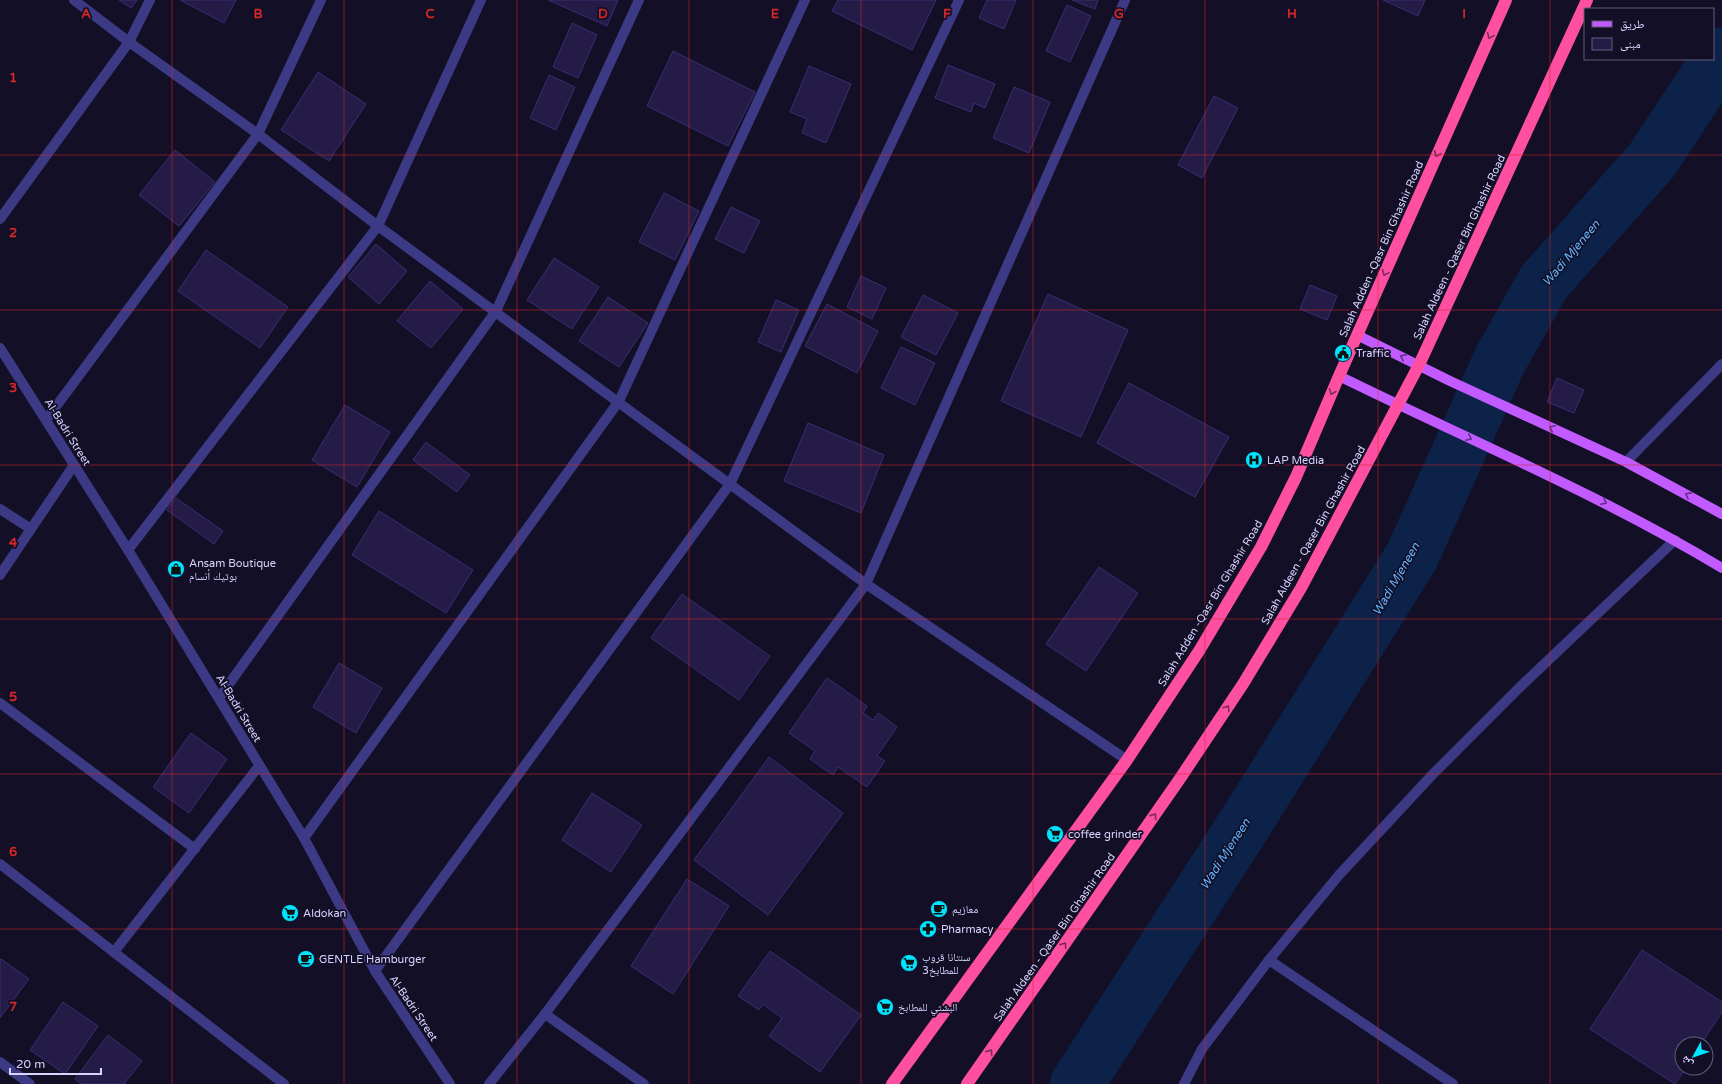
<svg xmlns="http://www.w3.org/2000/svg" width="1722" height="1084" font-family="'Varela Round','Noto Naskh Arabic',sans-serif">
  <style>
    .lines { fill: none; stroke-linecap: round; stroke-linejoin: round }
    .river { stroke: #0c2248; stroke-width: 54 }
    .building { fill: #241b47; stroke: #3b2d73 }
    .minor { stroke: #3d3a85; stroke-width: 10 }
    .major { stroke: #c25bff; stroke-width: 10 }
    .highway { stroke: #ff4fa3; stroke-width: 12 }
    .oneway { stroke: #7d2c5e }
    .oneway2 { stroke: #623188 }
    .grid { fill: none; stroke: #d62828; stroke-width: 1; stroke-opacity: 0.55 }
    .labels { text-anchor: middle; stroke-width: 3.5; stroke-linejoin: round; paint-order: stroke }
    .street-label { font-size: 11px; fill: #d9d4ff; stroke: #130f26 }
    .poi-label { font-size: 11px; fill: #d9d4ff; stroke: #130f26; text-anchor: start }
    .water-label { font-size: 12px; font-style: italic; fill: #62b6ff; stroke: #130f26 }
    .grid-label { font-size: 13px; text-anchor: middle; font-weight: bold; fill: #d62828; stroke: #130f26; stroke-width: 3.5; stroke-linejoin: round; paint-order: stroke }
  </style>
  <rect width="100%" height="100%" fill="#130f26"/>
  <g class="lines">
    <path class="river" d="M 1077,1084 L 1246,822 L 1412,556 L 1500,360 L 1544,282 L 1652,160 L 1722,54"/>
  </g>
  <g class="building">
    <path d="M 119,0 L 137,0 L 131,8 Z"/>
    <path d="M 180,0 L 236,0 L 224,23 Z"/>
    <path d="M 548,0 L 618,0 L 607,26 Z"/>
    <path d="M 838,0 L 936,0 L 912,50 L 832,11 Z"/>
    <path d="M 987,0 L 1016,0 L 1004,29 L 979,18 Z"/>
    <path d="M 1072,0 L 1098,0 L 1095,9 Z"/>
    <path d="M 1383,0 L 1425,0 L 1418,16 Z"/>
    <path d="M 1067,5 L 1091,16 L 1070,62 L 1046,51 Z"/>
    <path d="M 572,23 L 597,35 L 578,78 L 553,67 Z"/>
    <path d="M 673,51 L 755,92 L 728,146 L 647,106 Z"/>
    <path d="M 948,65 L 995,84 L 985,108 L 974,103 L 971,112 L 935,98 Z"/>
    <path d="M 809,66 L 851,84 L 826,143 L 802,133 L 807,119 L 790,112 Z"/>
    <path d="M 318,72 L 366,104 L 329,161 L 281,130 Z"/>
    <path d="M 549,75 L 575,87 L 556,130 L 530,118 Z"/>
    <path d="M 1014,87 L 1050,102 L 1029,153 L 993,138 Z"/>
    <path d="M 1214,96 L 1238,108 L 1202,178 L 1178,165 Z"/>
    <path d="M 175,150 L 215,182 L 179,226 L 139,195 Z"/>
    <path d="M 664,193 L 699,211 L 675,260 L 639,242 Z"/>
    <path d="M 731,207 L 760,221 L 744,253 L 715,239 Z"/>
    <path d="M 376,244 L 407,271 L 379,304 L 348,277 Z"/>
    <path d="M 206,250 L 288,307 L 260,348 L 178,291 Z"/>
    <path d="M 554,258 L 599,287 L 572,329 L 527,300 Z"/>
    <path d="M 861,276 L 886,288 L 872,319 L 847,307 Z"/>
    <path d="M 430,281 L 463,309 L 431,348 L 397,321 Z"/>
    <path d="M 1310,285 L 1337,296 L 1327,320 L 1300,309 Z"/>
    <path d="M 1048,294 L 1128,330 L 1081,437 L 1001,401 Z"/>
    <path d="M 923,295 L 958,313 L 936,355 L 901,337 Z"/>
    <path d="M 608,297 L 648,323 L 619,367 L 579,341 Z"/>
    <path d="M 776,300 L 799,310 L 781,352 L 758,342 Z"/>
    <path d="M 827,304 L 878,331 L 857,373 L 805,346 Z"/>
    <path d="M 901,347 L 935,363 L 915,405 L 881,388 Z"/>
    <path d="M 1557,378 L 1584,390 L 1574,413 L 1547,402 Z"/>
    <path d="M 1129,383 L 1229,437 L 1195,497 L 1097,443 Z"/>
    <path d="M 345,405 L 390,432 L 357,487 L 312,460 Z"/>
    <path d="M 808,423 L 884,455 L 861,513 L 784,481 Z"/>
    <path d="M 426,442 L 470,475 L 457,492 L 413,460 Z"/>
    <path d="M 176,498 L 223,531 L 214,544 L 167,510 Z"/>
    <path d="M 379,511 L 473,570 L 446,613 L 352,555 Z"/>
    <path d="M 1099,567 L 1138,593 L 1086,671 L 1046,644 Z"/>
    <path d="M 682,594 L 770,656 L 739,700 L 651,638 Z"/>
    <path d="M 339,663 L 382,688 L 356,733 L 313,707 Z"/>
    <path d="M 827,678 L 867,706 L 863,713 L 873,720 L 878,713 L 897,727 L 877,756 L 885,761 L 867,787 L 838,767 L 833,775 L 810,759 L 815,751 L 789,733 Z"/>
    <path d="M 191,733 L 227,759 L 189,813 L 153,787 Z"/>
    <path d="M 769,757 L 843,813 L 768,915 L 694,860 Z"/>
    <path d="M 592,793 L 642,825 L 611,872 L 562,840 Z"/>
    <path d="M 687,879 L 729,906 L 673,994 L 631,966 Z"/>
    <path d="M 1642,950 L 1722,1002 L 1722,1012 L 1701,1044 L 1682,1044 L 1682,1068 L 1686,1068 L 1675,1084 L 1590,1029 Z"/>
    <path d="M 770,951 L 861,1015 L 820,1072 L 769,1036 L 782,1018 L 763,1004 L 759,1010 L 738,996 Z"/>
    <path d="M 1,959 L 29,979 L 0,1018 L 0,960 Z"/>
    <path d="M 63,1002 L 98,1026 L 65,1074 L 30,1050 Z"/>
    <path d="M 108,1035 L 142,1061 L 124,1084 L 81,1084 L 75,1079 Z"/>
  </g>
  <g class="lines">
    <g class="minor">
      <path d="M 74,0 L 129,42 L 258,134 L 378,226 L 866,584 L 1127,760"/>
      <path d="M 0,219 L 129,42 L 150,0"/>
      <path d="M 0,348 L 128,550 L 304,838 L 375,971 L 450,1084"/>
      <path d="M 46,420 L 258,134 L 321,0"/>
      <path d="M 1626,462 L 1722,364"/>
      <path d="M 0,509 L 31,529"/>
      <path d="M 128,550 L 378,226 L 481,0"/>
      <path d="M 0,575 L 74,465"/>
      <path d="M 219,698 L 496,311 L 639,0"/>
      <path d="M 0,703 L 195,849"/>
      <path d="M 304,838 L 619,401 L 805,0"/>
      <path d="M 0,864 L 284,1084"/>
      <path d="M 114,952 L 259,766"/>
      <path d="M 1269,960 L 1453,1084"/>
      <path d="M 375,971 L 730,484 L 959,0"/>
      <path d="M 545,1014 L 644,1084"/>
      <path d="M 0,1062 L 30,1084"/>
      <path d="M 489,1084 L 545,1014 L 866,584 L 1125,0"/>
      <path d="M 1184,1084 L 1202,1049 L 1269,960 L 1339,875 L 1433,774 L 1521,686 L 1675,540"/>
    </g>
    <g class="major">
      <path d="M 1357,335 L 1450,381 L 1626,462 L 1722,514"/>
      <path d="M 1339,376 C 1467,439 1599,494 1722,568"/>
    </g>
    <g class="highway">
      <path d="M 892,1084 L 1127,760 L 1199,651 L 1261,547 L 1296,477 L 1339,376 L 1506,0"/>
      <path d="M 967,1084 L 1179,780 L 1243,684 L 1301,588 L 1419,365 L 1587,0"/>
    </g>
  </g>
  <defs><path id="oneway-chevron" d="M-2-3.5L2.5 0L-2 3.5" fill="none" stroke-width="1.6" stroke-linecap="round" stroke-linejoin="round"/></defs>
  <g class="oneway">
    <use href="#oneway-chevron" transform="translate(1490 36) rotate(114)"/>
    <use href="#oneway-chevron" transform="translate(1437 154) rotate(114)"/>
    <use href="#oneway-chevron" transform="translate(1385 273) rotate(114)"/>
    <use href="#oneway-chevron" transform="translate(1332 392) rotate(113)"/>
    <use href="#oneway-chevron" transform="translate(1227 708) rotate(-57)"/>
    <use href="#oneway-chevron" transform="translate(1154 816) rotate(-55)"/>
    <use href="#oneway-chevron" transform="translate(1064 945) rotate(-55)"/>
    <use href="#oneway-chevron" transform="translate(990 1052) rotate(-55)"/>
  </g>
  <g class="oneway2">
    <use href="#oneway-chevron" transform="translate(1403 357) rotate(-154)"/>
    <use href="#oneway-chevron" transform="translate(1552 428) rotate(-155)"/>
    <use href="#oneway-chevron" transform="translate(1469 438) rotate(25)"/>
    <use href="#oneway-chevron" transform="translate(1688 495) rotate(-152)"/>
    <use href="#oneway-chevron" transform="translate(1604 502) rotate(27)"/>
  </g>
  <path class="grid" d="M 172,0 L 172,1084M 344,0 L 344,1084M 517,0 L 517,1084M 689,0 L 689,1084M 861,0 L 861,1084M 1033,0 L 1033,1084M 1205,0 L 1205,1084M 1378,0 L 1378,1084M 1550,0 L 1550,1084M 0,155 L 1722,155M 0,310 L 1722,310M 0,465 L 1722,465M 0,619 L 1722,619M 0,774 L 1722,774M 0,929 L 1722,929"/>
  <defs>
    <g id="civic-disc" transform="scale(0.9)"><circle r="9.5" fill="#00e5ff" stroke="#130f26"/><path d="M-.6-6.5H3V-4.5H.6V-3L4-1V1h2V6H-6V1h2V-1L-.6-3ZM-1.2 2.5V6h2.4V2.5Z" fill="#111"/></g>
    <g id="hospital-disc" transform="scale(0.9)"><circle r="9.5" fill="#00e5ff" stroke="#130f26"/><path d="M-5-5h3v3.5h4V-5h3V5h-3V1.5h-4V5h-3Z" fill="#111"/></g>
    <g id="shop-disc" transform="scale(0.9)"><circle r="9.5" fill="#00e5ff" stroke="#130f26"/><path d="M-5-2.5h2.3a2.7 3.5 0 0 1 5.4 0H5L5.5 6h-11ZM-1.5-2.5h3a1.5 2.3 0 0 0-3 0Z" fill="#111"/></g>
    <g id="supermarket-disc" transform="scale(0.9)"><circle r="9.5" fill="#00e5ff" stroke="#130f26"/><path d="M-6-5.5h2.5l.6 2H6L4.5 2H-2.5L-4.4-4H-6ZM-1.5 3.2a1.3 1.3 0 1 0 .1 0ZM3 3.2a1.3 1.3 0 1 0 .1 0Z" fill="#111"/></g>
    <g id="cafe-disc" transform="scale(0.9)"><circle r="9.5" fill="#00e5ff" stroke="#130f26"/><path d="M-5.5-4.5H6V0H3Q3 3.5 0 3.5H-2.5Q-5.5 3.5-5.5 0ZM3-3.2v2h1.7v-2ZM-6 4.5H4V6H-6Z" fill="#111"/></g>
    <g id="pharmacy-disc" transform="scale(0.9)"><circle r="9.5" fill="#00e5ff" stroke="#130f26"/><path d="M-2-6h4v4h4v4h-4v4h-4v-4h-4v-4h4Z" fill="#111"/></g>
  </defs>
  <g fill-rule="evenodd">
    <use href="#civic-disc" x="1343" y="353"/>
    <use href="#hospital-disc" x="1254" y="460"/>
    <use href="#shop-disc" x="176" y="569"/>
    <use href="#supermarket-disc" x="1055" y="834"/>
    <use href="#cafe-disc" x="939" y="909"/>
    <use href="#supermarket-disc" x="290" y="913"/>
    <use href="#pharmacy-disc" x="928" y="929"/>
    <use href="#cafe-disc" x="306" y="959"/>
    <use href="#supermarket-disc" x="909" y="963"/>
    <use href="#supermarket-disc" x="885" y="1007"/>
  </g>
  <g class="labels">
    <g class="street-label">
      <text transform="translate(1459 247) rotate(-65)" y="4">Salah Aldeen - Qaser Bin Ghashir Road</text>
      <text transform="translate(1381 249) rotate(-66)" y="4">Salah Adden -Qasr Bin Ghashir Road</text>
      <text transform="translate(68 432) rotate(58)" y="4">Al-Badri Street</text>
      <text transform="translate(1313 535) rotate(-61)" y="4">Salah Aldeen - Qaser Bin Ghashir Road</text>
      <text transform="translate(1210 603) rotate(-59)" y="4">Salah Adden -Qasr Bin Ghashir Road</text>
      <text transform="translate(239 708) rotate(59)" y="4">Al-Badri Street</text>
      <text transform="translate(1054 937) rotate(-55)" y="4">Salah Aldeen - Qaser Bin Ghashir Road</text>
      <text transform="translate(414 1008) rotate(56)" y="4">Al-Badri Street</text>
    </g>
    <g class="poi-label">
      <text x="1356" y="357">Traffic</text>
      <text x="1267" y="464">LAP Media</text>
      <text x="189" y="567">Ansam Boutique<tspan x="189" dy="13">بوتيك أنسام</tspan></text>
      <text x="1068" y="838">coffee grinder</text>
      <text x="952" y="913">معازيم</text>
      <text x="303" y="917">Aldokan</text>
      <text x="941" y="933">Pharmacy</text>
      <text x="922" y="961">سنتانا قروب<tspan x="922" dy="13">3للمطابخ</tspan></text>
      <text x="319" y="963">GENTLE Hamburger</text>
      <text x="898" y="1011">البشتي للمطابخ</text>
    </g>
    <g class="water-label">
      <text transform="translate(1571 253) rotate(-50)" y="4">Wadi Mjeneen</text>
      <text transform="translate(1396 579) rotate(-60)" y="4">Wadi Mjeneen</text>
      <text transform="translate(1225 854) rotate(-57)" y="4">Wadi Mjeneen</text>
    </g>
  </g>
  <g class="grid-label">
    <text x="86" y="18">A</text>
    <text x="258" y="18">B</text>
    <text x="430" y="18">C</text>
    <text x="603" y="18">D</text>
    <text x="775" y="18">E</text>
    <text x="947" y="18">F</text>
    <text x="1119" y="18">G</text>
    <text x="1292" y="18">H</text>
    <text x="1464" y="18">I</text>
    <text x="13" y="82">1</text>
    <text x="13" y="237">2</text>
    <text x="13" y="392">3</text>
    <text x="13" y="547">4</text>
    <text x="13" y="701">5</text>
    <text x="13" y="856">6</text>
    <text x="13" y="1011">7</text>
  </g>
  <rect x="1584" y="8" width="130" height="52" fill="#130f26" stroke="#625e7d"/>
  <rect x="1592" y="21" width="20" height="6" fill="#c25bff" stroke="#625e7d"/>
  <text x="1620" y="28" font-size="12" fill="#d9d4ff">طريق</text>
  <rect x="1592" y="38" width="20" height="12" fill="#241b47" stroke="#625e7d"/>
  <text x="1620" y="48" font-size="12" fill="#d9d4ff">مبنى</text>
  <g transform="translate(1694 1056) rotate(230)"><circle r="19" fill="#130f26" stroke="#625e7d"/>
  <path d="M0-3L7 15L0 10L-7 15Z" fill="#00e5ff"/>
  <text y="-6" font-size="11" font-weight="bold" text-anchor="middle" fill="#d9d4ff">ش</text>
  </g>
  <path d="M10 1068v6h91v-6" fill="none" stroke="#d9d4ff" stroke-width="2"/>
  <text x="16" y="1068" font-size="12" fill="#d9d4ff" stroke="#130f26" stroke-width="3" paint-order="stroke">20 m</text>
</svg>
